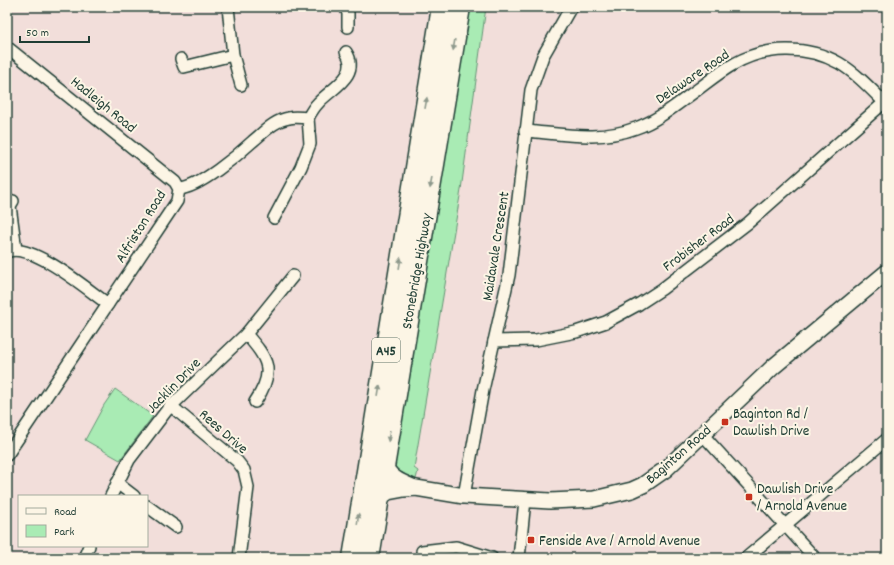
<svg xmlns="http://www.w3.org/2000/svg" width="894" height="565" font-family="Dekko,sans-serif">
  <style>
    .green { fill: #a9ebb4; stroke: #649474 }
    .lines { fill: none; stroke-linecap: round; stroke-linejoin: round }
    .street-casing { stroke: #1f3d34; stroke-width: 14 }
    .secondary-casing { stroke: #1f3d34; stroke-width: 18 }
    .highway-casing { stroke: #1f3d34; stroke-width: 23 }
    .street { stroke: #fcf5e5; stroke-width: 11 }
    .secondary { stroke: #fcf5e5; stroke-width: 15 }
    .highway { stroke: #fcf5e5; stroke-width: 20 }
    .oneway { fill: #8e998c }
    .poi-dot { fill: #c8321e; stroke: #fcf5e5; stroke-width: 1.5 }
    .labels { text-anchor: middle; stroke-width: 4; stroke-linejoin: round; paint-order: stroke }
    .shield { fill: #fcf5e5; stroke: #617469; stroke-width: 1 }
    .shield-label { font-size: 14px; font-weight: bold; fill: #1f3d34 }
    .street-label { font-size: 15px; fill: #1f3d34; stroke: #fcf5e5 }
    .poi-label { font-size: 15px; fill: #1f3d34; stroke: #fcf5e5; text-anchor: start }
  </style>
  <rect width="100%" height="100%" fill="#f2deda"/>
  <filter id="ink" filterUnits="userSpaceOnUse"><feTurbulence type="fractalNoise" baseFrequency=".025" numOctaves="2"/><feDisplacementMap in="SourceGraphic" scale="8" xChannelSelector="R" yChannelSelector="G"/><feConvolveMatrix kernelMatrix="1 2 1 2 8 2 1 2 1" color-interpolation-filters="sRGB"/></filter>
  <g filter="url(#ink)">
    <g class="green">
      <path d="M 469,7 L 486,7 L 461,190 L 414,468 L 418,471 L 416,479 L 400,472 L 393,464 Z"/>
      <path d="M 115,389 L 153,416 L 120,460 L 85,440 L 104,405 Z"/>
    </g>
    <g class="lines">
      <g class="street-casing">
        <g id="street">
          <path d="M 228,7 L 233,55 L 241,85"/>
          <path d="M 345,7 L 348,13 L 348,27"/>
          <path d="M 7,47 L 175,182 L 179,189 L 177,201 L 7,455"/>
          <path d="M 181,59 L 184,67 L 233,55"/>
          <path d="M 308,118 C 311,112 314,107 319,102 C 332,88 361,75 346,52"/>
          <path d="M 525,131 C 563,134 599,142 636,128 C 659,120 677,104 697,90 C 709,81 721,71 734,64 C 765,46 807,45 839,63 C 856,73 870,88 884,102"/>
          <path d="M 179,189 C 199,188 238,155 253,141 C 264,132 275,120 289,118 C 295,116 302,118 308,118 L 310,144 L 301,167 L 274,218"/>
          <path d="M 13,201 L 10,206 L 16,250"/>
          <path d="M 7,252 C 31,241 88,290 108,304"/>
          <path d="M 246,334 C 268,359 276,371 255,402"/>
          <path d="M 494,341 L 536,340 L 576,332 L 606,322 L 639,304 L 662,289 L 748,223 L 887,100"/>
          <path d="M 170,405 L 237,461 L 244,470 L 248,487 L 239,558"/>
          <path d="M 702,434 L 815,558"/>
          <path d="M 117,483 L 134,496"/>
          <path d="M 111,496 L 129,460 L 167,410 L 246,334 L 293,276"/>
          <path d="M 464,496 L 483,390 L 509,275 L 531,90 L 543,56 L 571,7"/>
          <path d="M 147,506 L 176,527"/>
          <path d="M 422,551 L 456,547 L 492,558"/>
          <path d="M 84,558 L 89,546"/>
          <path d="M 519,558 L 525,500"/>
          <path d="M 746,558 L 887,439"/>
        </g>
      </g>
      <g class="secondary-casing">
        <g id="secondary">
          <path d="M 384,463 C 388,478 403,483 415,488"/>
          <path d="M 378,499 L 388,492 L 404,489 L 416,488 L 464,496 L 550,501 L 594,499 L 632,490 L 643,485 L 666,469 L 773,367 L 887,272"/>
        </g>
      </g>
      <g class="highway-casing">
        <g id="highway">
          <path d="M 353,558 L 442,7"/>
          <path d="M 369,558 L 460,7"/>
        </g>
      </g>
      <use href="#street" class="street"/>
      <use href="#secondary" class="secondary"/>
      <use href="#highway" class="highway"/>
    </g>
    <defs><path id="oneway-solid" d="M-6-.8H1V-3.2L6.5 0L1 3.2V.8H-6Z"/></defs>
    <g class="oneway">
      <use href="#oneway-solid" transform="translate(454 45) rotate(99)"/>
      <use href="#oneway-solid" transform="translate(426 103) rotate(-80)"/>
      <use href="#oneway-solid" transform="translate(431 183) rotate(100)"/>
      <use href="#oneway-solid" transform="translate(400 263) rotate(-81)"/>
      <use href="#oneway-solid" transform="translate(379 391) rotate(-81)"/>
      <use href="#oneway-solid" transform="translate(389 436) rotate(99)"/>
      <use href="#oneway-solid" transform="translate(358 519) rotate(-82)"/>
    </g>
  </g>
  <g class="poi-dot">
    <rect x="721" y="418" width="8" height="8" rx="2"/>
    <rect x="745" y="493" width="8" height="8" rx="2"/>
    <rect x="527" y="536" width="8" height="8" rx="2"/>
  </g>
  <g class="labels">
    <rect class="shield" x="372" y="338" width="28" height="24" rx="3"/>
    <g class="shield-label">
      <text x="386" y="355">A45</text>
    </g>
    <g class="street-label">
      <text transform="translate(692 76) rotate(-34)" y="5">Delaware Road</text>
      <text transform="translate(104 104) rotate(39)" y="5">Hadleigh Road</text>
      <text transform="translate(140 226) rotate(-58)" y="5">Alfriston Road</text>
      <text transform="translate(698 242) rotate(-37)" y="5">Frobisher Road</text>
      <text transform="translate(495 246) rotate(-81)" y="5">Maidavale Crescent</text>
      <text transform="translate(416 271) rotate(-80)" y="5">Stonebridge Highway</text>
      <text transform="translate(173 385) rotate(-46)" y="5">Jacklin Drive</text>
      <text transform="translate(224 431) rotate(41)" y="5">Rees Drive</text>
      <text transform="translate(678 454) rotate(-41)" y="5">Baginton Road</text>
    </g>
    <g class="poi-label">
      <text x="733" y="418">Baginton Rd /<tspan x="733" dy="17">Dawlish Drive</tspan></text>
      <text x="757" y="493">Dawlish Drive<tspan x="757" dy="17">/ Arnold Avenue</tspan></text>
      <text x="539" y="545">Fenside Ave / Arnold Avenue</text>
    </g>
  </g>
  <rect width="894" height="565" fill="none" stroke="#fcf5e5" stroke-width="24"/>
  <rect x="12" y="12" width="870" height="541" fill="none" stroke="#1f3d34" stroke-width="1.5" filter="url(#ink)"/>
  <rect x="18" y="495" width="130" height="52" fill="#fcf5e5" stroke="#a4ab9e"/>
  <rect x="26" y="508" width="20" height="6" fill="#fcf5e5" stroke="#a4ab9e"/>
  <text x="54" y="515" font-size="12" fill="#1f3d34">Road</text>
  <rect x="26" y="525" width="20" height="12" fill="#a9ebb4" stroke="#a4ab9e"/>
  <text x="54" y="535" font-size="12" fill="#1f3d34">Park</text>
  <path d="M20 36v6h69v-6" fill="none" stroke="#1f3d34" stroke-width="2"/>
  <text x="26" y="36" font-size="12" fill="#1f3d34" stroke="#fcf5e5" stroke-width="3" paint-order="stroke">50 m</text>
</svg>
